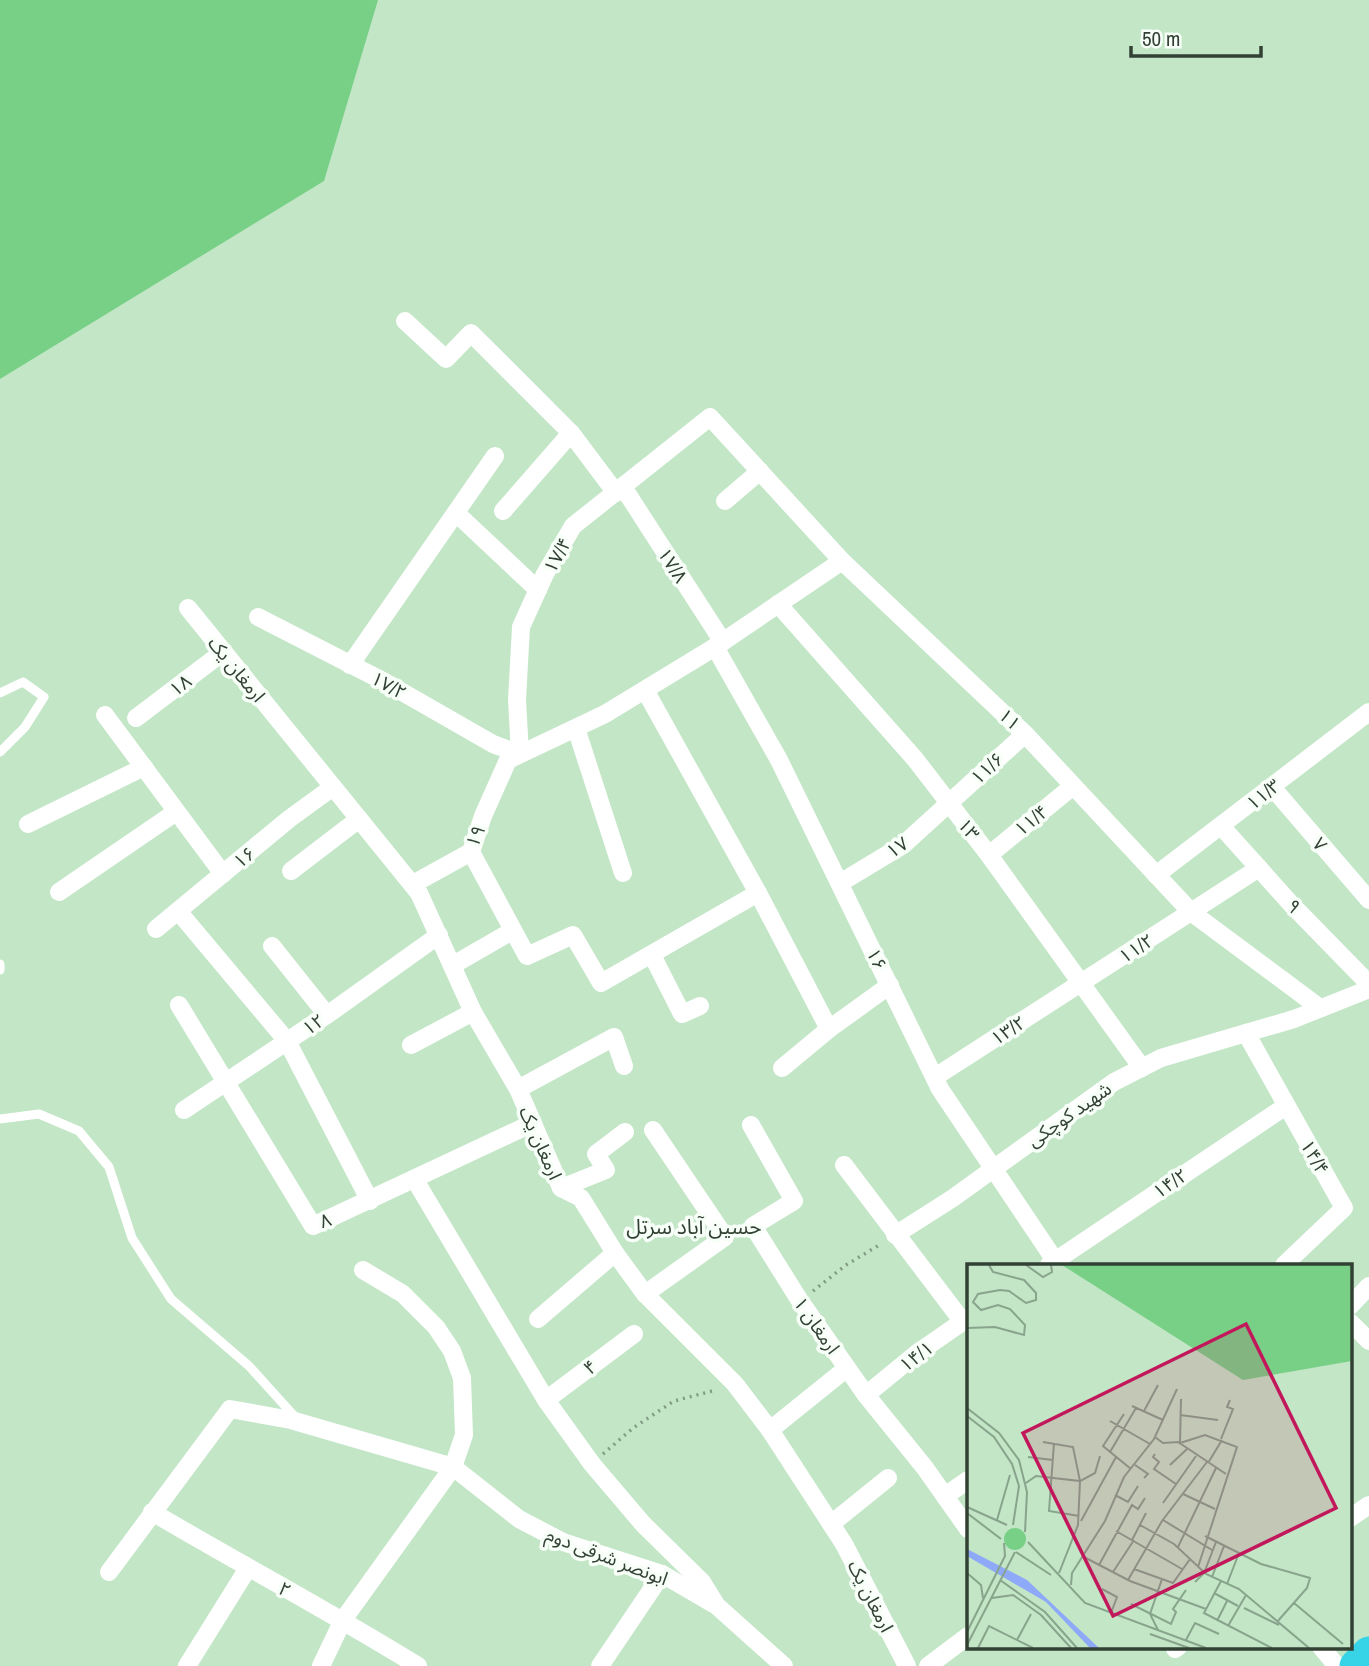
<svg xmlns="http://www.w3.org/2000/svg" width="1369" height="1666" font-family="'Archivo Narrow','Noto Sans Arabic',sans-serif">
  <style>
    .green { fill: #78d087 }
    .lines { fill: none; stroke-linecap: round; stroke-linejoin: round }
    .path { stroke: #819b84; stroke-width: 3.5; stroke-dasharray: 2 5; stroke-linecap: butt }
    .lane { stroke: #fff; stroke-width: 9 }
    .street { stroke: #fff; stroke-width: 18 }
    .highway { stroke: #37d3e7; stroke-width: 33 }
    .labels { text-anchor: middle; stroke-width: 7; stroke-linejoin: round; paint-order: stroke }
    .street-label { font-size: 19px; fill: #324134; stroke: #f7fff8 }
    .neighbourhood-label { font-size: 21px; fill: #324134; stroke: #f7fff8 }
    .inset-road { fill: none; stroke: #88a48c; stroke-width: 2 }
    .view { fill: #c2185b; fill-opacity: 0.15; stroke: #c2185b; stroke-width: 3.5 }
    .inset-edge { fill: none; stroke: #324134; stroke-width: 3.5 }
  </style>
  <rect width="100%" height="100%" fill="#c2e6c6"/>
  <path class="green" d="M 0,0 L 378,0 L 324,181 L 0,379 Z"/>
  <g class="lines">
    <g class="path">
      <path d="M 813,1291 L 846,1265 L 881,1244"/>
      <path d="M 603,1454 L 633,1428 L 674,1401 L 716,1390"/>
    </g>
    <g class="lane">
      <path d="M 0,693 L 23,682 L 44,697 L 25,727 L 0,752"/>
      <path d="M 0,964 L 0,970"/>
      <path d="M 0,1119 L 39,1114 L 79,1131 L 109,1167 L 132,1238 L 171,1299 L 249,1366 L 296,1418"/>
    </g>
    <g class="street">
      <path d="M 405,321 L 446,359 L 471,333 L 571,433 L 616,493"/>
      <path d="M 623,487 L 723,642"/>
      <path d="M 725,501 L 760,471"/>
      <path d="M 503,511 L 571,433"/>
      <path d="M 456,513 L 538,590"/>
      <path d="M 778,604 L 915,759 L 989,855 L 1142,1068"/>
      <path d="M 188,608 L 419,893 L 473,1012 L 518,1089 L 561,1188 L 581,1198 L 615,1253 L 645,1294 L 735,1384 L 770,1430 L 844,1544 L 907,1666"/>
      <path d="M 258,617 L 383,681 L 493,744 L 520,754 L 517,700 L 521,627 L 545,574 L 573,526 L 710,417 L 842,561 L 1025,734 L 1191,912 L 1320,1008"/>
      <path d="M 715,647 L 779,760 L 940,1089 L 1058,1265"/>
      <path d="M 350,665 L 495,456"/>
      <path d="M 645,690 L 758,893 L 829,1029"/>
      <path d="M 105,715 L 223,874"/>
      <path d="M 136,718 L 223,652"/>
      <path d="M 576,728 L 623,873"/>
      <path d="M 1272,787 L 1369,900"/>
      <path d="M 28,824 L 144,767"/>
      <path d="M 1221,826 L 1291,904 L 1369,984"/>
      <path d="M 471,852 L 527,956 L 573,935 L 601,983 L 758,893"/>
      <path d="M 989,855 L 1073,786"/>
      <path d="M 291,871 L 359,819"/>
      <path d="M 1156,875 L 1369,712"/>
      <path d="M 840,883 L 903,845 L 1025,734"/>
      <path d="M 413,884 L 471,852 L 483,816 L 508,760 L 605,714 L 715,647 L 842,561"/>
      <path d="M 59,892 L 176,812"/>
      <path d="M 178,911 L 287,1041 L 370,1201"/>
      <path d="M 156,929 L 289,819 L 333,787"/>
      <path d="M 272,946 L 327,1015"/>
      <path d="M 652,955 L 682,1014 L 700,1006"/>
      <path d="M 453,965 L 512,931"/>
      <path d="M 179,1005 L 313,1226 L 533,1123"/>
      <path d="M 1246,1033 L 1344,1208 L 1284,1265"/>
      <path d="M 411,1045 L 473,1012"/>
      <path d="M 782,1068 L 829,1029 L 890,985"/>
      <path d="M 935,1077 L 1259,868"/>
      <path d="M 518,1089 L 614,1037 L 624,1066"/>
      <path d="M 184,1110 L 334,1010 L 439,935"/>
      <path d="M 751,1125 L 794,1201 L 753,1226 L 800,1301 L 866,1395 L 925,1468 L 968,1529"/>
      <path d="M 844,1165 L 963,1322"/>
      <path d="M 415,1180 L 546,1400 L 592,1464 L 643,1524 L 702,1582 L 715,1603"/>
      <path d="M 561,1188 L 606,1170 L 596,1154 L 625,1132"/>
      <path d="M 895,1235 L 953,1198 L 1114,1082 L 1161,1058 L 1294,1019 L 1369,989"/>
      <path d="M 1049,1265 L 1286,1106"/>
      <path d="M 363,1270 L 403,1294 L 436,1327 L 452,1351 L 462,1378 L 464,1435 L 453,1467 L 519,1519 L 563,1542 L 662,1574 L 717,1606 L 784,1666"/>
      <path d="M 645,1294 L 725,1237 L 653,1130"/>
      <path d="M 1350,1306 L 1369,1286"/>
      <path d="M 538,1319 L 615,1253"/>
      <path d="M 1350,1322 L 1369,1341"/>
      <path d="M 866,1395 L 916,1354 L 968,1318"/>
      <path d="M 546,1400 L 634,1334"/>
      <path d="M 770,1430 L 847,1368"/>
      <path d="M 945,1496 L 968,1480"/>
      <path d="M 152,1512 C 240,1564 331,1612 418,1666"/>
      <path d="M 1350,1518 L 1369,1505"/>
      <path d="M 831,1524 L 888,1478"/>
      <path d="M 109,1572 L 230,1409 L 291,1420 L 453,1467 L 343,1620 L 321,1666"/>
      <path d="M 1321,1647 L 1337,1666"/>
      <path d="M 1175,1649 L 1178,1647"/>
      <path d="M 187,1666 L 248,1568"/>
      <path d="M 600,1666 L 662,1574"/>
      <path d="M 928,1666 L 968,1636"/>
    </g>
    <path class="highway" d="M 1356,1666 L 1369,1653"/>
  </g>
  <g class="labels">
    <g class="street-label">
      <text transform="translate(557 555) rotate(-61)" y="7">۱۷/۴</text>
      <text transform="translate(673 565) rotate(57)" y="7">۱۷/۸</text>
      <text transform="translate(237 669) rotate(51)" y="7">ارمغان یک</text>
      <text transform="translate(180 685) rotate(-37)" y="7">۱۸</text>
      <text transform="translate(389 685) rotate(29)" y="7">۱۷/۲</text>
      <text transform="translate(1010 719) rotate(44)" y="7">۱۱</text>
      <text transform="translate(987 768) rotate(-42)" y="7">۱۱/۶</text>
      <text transform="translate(1263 794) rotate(-38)" y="7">۱۱/۳</text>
      <text transform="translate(1031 820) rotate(-39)" y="7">۱۱/۴</text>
      <text transform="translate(969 829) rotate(52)" y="7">۱۳</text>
      <text transform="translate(475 836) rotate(-67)" y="7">۱۹</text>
      <text transform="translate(1320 844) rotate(50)" y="7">۷</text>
      <text transform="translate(897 847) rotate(-35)" y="7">۱۷</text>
      <text transform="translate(244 857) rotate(-39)" y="7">۱۶</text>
      <text transform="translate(1294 906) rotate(47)" y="7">۹</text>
      <text transform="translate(1136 948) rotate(-33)" y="7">۱۱/۲</text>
      <text transform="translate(877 959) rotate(64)" y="7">۱۶</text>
      <text transform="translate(313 1024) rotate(-34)" y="7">۱۲</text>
      <text transform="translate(1008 1030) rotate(-33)" y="7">۱۳/۲</text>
      <text transform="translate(1069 1114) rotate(-35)" y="7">شهید کوچکی</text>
      <text transform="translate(541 1143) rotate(66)" y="7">ارمغان یک</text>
      <text transform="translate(1315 1157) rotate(60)" y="7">۱۴/۴</text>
      <text transform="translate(1170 1183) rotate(-34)" y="7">۱۴/۲</text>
      <text transform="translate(325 1220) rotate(-19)" y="7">۸</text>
      <text transform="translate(817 1325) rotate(55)" y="7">ارمغان ۱</text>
      <text transform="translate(916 1356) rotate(-37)" y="7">۱۴/۱</text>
      <text transform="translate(590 1367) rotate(-37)" y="7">۴</text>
      <text transform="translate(607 1556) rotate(21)" y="7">ابونصر شرقی دوم</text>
      <text transform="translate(285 1589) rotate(29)" y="7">۲</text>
      <text transform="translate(871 1596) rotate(63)" y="7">ارمغان یک</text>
    </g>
    <g class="neighbourhood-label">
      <text x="694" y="1234">حسین آباد سرتل</text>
    </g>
  </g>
  <g transform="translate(967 1264)">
    <rect width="385" height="385" fill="#c2e6c6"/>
    <path d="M 95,1 L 385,1 L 385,97 L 276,116 ZM37 275a11 11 0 1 1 22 0a11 11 0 1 1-22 0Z" fill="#78d087"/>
    <path d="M 0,285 L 60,316 L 132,384 L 123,384 L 79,338 L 0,292 Z" fill="#8da9f7"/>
    <path class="inset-road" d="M 59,1 L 76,13 L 85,8 L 84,1M 0,64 L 28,63 L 57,71 L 58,61 L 43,45 L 31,41 L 14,46 L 6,38 L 11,30 L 33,26 L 42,27 L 59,39 L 69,36 L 69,29 L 57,16 L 26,8 L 22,1M 214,135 L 213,179 L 238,171 L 270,183 L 231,303M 165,142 L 196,156M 0,144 L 32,169 L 52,196 L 60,228 L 58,268M 177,147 L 191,121M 157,150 L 136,182 L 164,205M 213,151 L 251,156M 0,152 L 27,173 L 45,200 L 52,222 L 46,261M 143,157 L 183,180M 188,173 L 196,179 L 211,178 L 259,210M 254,175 L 266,145 L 260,143 L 263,136M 87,179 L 82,247 L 112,252M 143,188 L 169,144M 188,190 L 186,193 L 192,198 L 187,205 L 209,220M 61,193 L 86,196M 241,199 L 255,176M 168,201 L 181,210 L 177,214M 203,201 L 220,185M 59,219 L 69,212 L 113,217 L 106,183 L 76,178M 216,230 L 248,245M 148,231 L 161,238 L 171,222M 196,239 L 229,192M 0,243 L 40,261M 0,249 L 34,275M 30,256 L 43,211M 196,256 L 245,286M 114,257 L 149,193M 173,261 L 207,280 L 239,310 L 272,325 L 342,384M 149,267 L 215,305M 238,272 L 294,300 L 343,314 L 340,324 L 310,358M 165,276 L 179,249M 61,278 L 118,339 L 239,384M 211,283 L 249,204M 49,288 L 84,311M 115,292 L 163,317 L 239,345M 132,301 L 165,241 L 171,245 L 178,234M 167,305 L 206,319 L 223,295M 146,308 L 167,276M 0,309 L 14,321 L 16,334M 92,309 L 111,261 L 113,217 L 128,209 L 133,192M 245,313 L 257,282M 33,316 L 78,348 L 110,384M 161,316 L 195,257 L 240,198M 254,317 L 237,349 L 305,384M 228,318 L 237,309 L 249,278M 260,320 L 272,289M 104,321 L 105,309 L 138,257 L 157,213 L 187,175 L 210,125M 135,325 L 150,333 L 144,349M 247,329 L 271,342M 25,334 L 46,331 L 74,351 L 104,384M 327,339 L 376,380M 164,340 L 204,360 L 209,348 L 206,345 L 219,326M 277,344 L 312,361M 250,357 L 260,337M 261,362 L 279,331M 191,366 L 183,350 L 195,315M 0,368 L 38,292 L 37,279M 183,370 L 222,384M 50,376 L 64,350M 219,376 L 228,359 L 252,370M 0,381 L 48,288M 11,384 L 22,362 L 66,384"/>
    <path class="view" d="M 279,60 L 369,244 L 146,352 L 56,169 Z"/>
    <rect width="385" height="385" class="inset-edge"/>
  </g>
  <path d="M1131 46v10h130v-10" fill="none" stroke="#324134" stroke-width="3.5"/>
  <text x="1142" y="46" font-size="21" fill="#324134" stroke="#f7fff8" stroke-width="5" paint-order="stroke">50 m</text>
</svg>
